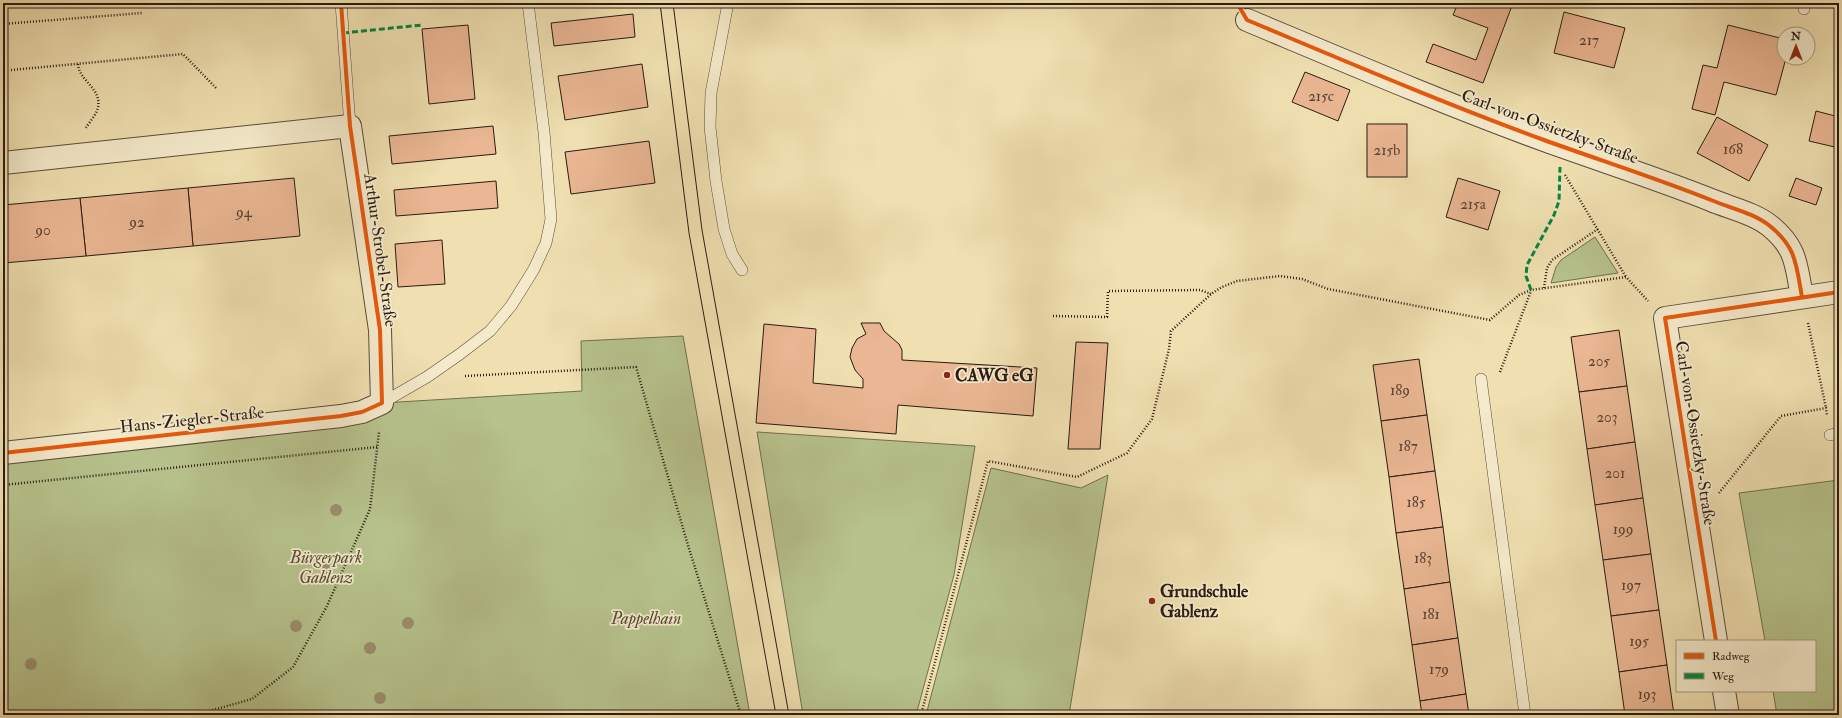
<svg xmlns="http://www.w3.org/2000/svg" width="1842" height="718" font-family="'IM FELL Double Pica',serif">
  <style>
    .green { fill: #b7c38d; stroke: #716f50 }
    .building { fill: #eab693; stroke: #2b1b12 }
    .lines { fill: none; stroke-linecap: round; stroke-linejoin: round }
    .lane-casing { stroke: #5c4c3a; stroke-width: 12 }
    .street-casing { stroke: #5c4c3a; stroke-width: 24 }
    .path { stroke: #2b1b12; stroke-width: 2.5; stroke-dasharray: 1 2; stroke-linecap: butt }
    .lane { stroke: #f5ebcc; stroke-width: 11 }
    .street { stroke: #f5ebcc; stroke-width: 22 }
    .tram { stroke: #2b1b12; stroke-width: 1 }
    .quiet { stroke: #00873e; stroke-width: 3; stroke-dasharray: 6 3; stroke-linecap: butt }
    .cycleway-casing { stroke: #f5ebcc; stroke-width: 6 }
    .cycleway { stroke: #e8590c; stroke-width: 4 }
    .tree { fill: #9b8f6e }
    .poi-dot { fill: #8f2418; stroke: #f5ebcc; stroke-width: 1.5 }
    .labels { text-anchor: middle; stroke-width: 3.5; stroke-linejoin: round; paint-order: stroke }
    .number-label { font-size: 15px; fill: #5b4232 }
    .street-label { font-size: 17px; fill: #2b1b12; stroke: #f5ebcc }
    .poi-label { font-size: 17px; font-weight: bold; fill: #2b1b12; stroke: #f5ebcc; text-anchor: start }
    .park-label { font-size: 17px; font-style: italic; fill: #554d37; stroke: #f5ebcc }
  </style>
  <rect width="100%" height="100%" fill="#f0e0b1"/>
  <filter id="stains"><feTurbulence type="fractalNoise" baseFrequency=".005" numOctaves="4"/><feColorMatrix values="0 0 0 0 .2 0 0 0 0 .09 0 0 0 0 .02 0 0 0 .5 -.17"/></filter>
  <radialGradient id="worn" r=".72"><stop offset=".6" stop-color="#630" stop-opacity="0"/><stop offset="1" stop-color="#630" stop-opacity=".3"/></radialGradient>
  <g class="green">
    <path d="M 1595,237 L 1618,273 L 1551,283 L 1556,267 L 1561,260 Z"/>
    <path d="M 683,336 L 750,715 L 3,715 L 3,453 L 382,403 L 582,391 L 581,341 Z"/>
    <path d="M 757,432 L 975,446 L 954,575 L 916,715 L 803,715 Z"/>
    <path d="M 991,468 L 1081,488 L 1108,475 L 1069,715 L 926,715 Z"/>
    <path d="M 1839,480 L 1839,715 L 1777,715 L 1773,691 L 1815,691 L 1815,641 L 1765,641 L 1739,493 Z"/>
  </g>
  <g class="building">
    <path d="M 1458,3 L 1513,3 L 1483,83 L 1426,62 L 1433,44 L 1476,60 L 1488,28 L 1453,15 Z"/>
    <path d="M 1564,12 L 1625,28 L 1614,68 L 1554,53 Z"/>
    <path d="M 633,14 L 635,37 L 554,46 L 551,23 Z"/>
    <path d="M 468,25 L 475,99 L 429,104 L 422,29 Z"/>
    <path d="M 1728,25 L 1784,39 L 1784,58 L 1786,58 L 1776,95 L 1724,82 L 1715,115 L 1692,109 L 1703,65 L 1717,68 Z"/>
    <path d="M 642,64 L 648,107 L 565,120 L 558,76 Z"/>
    <path d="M 1305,72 L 1350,90 L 1338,121 L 1292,102 Z"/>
    <path d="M 1816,111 L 1839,117 L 1839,148 L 1809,141 Z"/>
    <path d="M 1717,117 L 1768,145 L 1749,181 L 1697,153 Z"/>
    <rect x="1367" y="124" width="40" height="53"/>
    <path d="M 493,126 L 496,154 L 392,164 L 389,136 Z"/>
    <path d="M 649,141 L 655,183 L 571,194 L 565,152 Z"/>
    <path d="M 294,178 L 300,236 L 193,246 L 188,188 Z"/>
    <path d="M 1458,178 L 1500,191 L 1488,230 L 1446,217 Z"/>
    <path d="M 1796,178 L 1822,188 L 1816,205 L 1789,196 Z"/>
    <path d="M 496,181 L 498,208 L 396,216 L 394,190 Z"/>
    <path d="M 188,188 L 193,246 L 86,256 L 80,198 Z"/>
    <path d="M 80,198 L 86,256 L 3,263 L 3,205 Z"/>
    <path d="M 442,240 L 445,284 L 398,287 L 395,244 Z"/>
    <path d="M 861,323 L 880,323 L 884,331 L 899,344 L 902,350 L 902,360 L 1037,368 L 1033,416 L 898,405 L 896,434 L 756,423 L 764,324 L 816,329 L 813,383 L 863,388 L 863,379 L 855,370 L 850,357 L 852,348 L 857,339 L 866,334 Z"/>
    <path d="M 1619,330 L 1627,386 L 1579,392 L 1571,337 Z"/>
    <path d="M 1839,340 L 1839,368 L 1835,341 Z"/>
    <path d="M 1076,342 L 1108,343 L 1100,449 L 1068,449 Z"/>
    <path d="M 1419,359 L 1427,415 L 1381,421 L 1373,365 Z"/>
    <path d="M 1627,386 L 1635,442 L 1587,449 L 1579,392 Z"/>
    <path d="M 1427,415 L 1435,471 L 1389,477 L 1381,421 Z"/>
    <path d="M 1635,442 L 1643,498 L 1595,505 L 1587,449 Z"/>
    <path d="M 1435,471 L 1443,527 L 1396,533 L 1389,477 Z"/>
    <path d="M 1643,498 L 1651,554 L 1603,560 L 1595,505 Z"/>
    <path d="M 1443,527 L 1450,582 L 1404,589 L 1396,533 Z"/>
    <path d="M 1651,554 L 1659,610 L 1611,616 L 1603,560 Z"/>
    <path d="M 1450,582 L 1458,638 L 1412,645 L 1404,589 Z"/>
    <path d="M 1659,610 L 1667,665 L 1619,672 L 1611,616 Z"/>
    <path d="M 1458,638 L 1466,694 L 1420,701 L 1412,645 Z"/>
    <path d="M 1667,665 L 1674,715 L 1625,715 L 1619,672 Z"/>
    <path d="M 1466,694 L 1469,715 L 1422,715 L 1420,701 Z"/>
  </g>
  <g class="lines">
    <g class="lane-casing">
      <g id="lane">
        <path d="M 341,3 L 350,126"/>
        <path d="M 728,3 L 711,93 L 710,127 L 716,181 L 724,229 L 732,254 L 742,270"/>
        <path d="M 1804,9 L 1805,3"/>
        <path d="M 1481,379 L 1525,715"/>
        <path d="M 382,403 L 427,377 L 460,354 L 490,331 L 511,306 L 534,269 L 546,243 L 551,219 L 544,132 L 528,3"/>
        <path d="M 1830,435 L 1839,433"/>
      </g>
    </g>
    <g class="street-casing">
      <g id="street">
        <path d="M 1247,20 C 1345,61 1443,103 1544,140 C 1599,160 1656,178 1711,200 C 1730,208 1754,213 1770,226 C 1797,248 1796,265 1802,297"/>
        <path d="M 3,163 L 350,126 L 380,330 L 382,403 L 362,412 L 341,416 L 3,453"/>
        <path d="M 1716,641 L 1665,318 L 1839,292"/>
        <path d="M 1724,691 L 1728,715"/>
      </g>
    </g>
    <g class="path">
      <path d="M 3,24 L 142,13"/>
      <path d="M 78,64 C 79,81 102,88 98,108 C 96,115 89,123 85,129"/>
      <path d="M 11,70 L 183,54 L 217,89"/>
      <path d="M 1565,175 L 1626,277"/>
      <path d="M 1544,288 L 1547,268 L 1552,260 L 1598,229"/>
      <path d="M 1053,316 L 1107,317 L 1108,291 L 1200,290 L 1211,294"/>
      <path d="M 1808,323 L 1826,408"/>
      <path d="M 1500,372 L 1531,291"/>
      <path d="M 465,376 L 636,367 L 687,542 L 741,715"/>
      <path d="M 3,485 L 377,447"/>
      <path d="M 1719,493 L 1781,416 L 1826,408 L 1827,416"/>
      <path d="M 195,715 L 252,699 L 293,667 L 327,606 L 370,509 L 379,432"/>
      <path d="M 921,715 L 988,461 L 1077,477 L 1127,453 L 1152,419 L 1169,349 L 1171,331 L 1211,294 L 1222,287 L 1237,281 L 1280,276 L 1302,279 L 1328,289 L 1490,320 L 1519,295 L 1531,290 L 1626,277 L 1648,301"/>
    </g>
    <use href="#lane" class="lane"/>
    <use href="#street" class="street"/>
    <g class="tram">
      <path d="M 660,3 L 689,233 L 776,715"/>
      <path d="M 673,3 L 702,230 L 789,715"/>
    </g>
    <g class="quiet">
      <path d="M 343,33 L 422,25"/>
      <path d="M 1531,290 L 1526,276 L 1527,265 L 1554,215 L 1559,201 L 1560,167"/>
    </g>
    <g class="cycleway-casing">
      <g id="cycleway">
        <path d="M 1237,3 L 1247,20 C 1345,61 1443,103 1544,140 C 1599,160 1656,178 1711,200 C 1730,208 1754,213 1770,226 C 1797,248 1796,265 1802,297"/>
        <path d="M 3,453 L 341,416 L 362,412 L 382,403 L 380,330 L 350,126 L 341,3"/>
        <path d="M 1716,641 L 1665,318 L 1839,292"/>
      </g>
    </g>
    <use href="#cycleway" class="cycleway"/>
  </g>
  <g class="tree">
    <circle cx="336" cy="510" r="6"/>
    <circle cx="326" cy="568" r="6"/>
    <circle cx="408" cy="623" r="6"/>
    <circle cx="296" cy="626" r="6"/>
    <circle cx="370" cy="648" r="6"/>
    <circle cx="31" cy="664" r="6"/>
    <circle cx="380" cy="698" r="6"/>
  </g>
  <g class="poi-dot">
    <circle cx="947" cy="375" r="4"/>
    <circle cx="1152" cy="601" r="4"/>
  </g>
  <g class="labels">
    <g class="number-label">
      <text x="1589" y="45">217</text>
      <text x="1321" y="101">215c</text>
      <text x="1733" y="154">168</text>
      <text x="1387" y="155">215b</text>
      <text x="1473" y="209">215a</text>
      <text x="244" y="217">94</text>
      <text x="137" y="227">92</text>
      <text x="43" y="235">90</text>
      <text x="1599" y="366">205</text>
      <text x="1400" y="395">189</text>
      <text x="1607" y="422">203</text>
      <text x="1408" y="451">187</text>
      <text x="1615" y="478">201</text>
      <text x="1416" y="507">185</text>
      <text x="1623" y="534">199</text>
      <text x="1423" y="563">183</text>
      <text x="1631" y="590">197</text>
      <text x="1431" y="619">181</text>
      <text x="1639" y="646">195</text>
      <text x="1439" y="674">179</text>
      <text x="1647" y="699">193</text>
    </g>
    <g class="street-label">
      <text transform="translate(1550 126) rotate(20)" y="6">Carl-von-Ossietzky-Straße</text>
      <text transform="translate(381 250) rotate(82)" y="6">Arthur-Strobel-Straße</text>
      <text transform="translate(192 419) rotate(-6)" y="6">Hans-Ziegler-Straße</text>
      <text transform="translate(1696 433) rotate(81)" y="6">Carl-von-Ossietzky-Straße</text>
    </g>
    <g class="poi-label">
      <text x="955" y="381">CAWG eG</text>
      <text x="1160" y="597">Grundschule<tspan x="1160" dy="20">Gablenz</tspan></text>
    </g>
    <g class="park-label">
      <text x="326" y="563">Bürgerpark<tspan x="326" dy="20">Gablenz</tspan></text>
      <text x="646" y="624">Pappelhain</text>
    </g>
  </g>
  <rect width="1842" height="718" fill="none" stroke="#f0e0b1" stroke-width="16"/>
  <rect x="4" y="4" width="1834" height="710" fill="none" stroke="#2b1b12" stroke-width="2"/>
  <rect x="8" y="8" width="1826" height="702" fill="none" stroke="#2b1b12"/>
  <rect x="1676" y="640" width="140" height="52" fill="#f5ebcc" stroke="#a49882"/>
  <rect x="1684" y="653" width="20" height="6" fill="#e8590c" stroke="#a49882"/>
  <text x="1712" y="660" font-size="12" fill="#2b1b12">Radweg</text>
  <rect x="1684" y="673" width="20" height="6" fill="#00873e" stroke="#a49882"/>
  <text x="1712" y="680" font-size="12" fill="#2b1b12">Weg</text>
  <g transform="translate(1796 46)"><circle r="19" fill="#f5ebcc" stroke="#a49882"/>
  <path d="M0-3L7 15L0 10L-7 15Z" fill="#8f2418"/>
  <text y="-6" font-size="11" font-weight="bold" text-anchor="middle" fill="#2b1b12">N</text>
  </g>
  <rect width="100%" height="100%" filter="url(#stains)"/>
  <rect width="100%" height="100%" fill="url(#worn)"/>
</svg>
